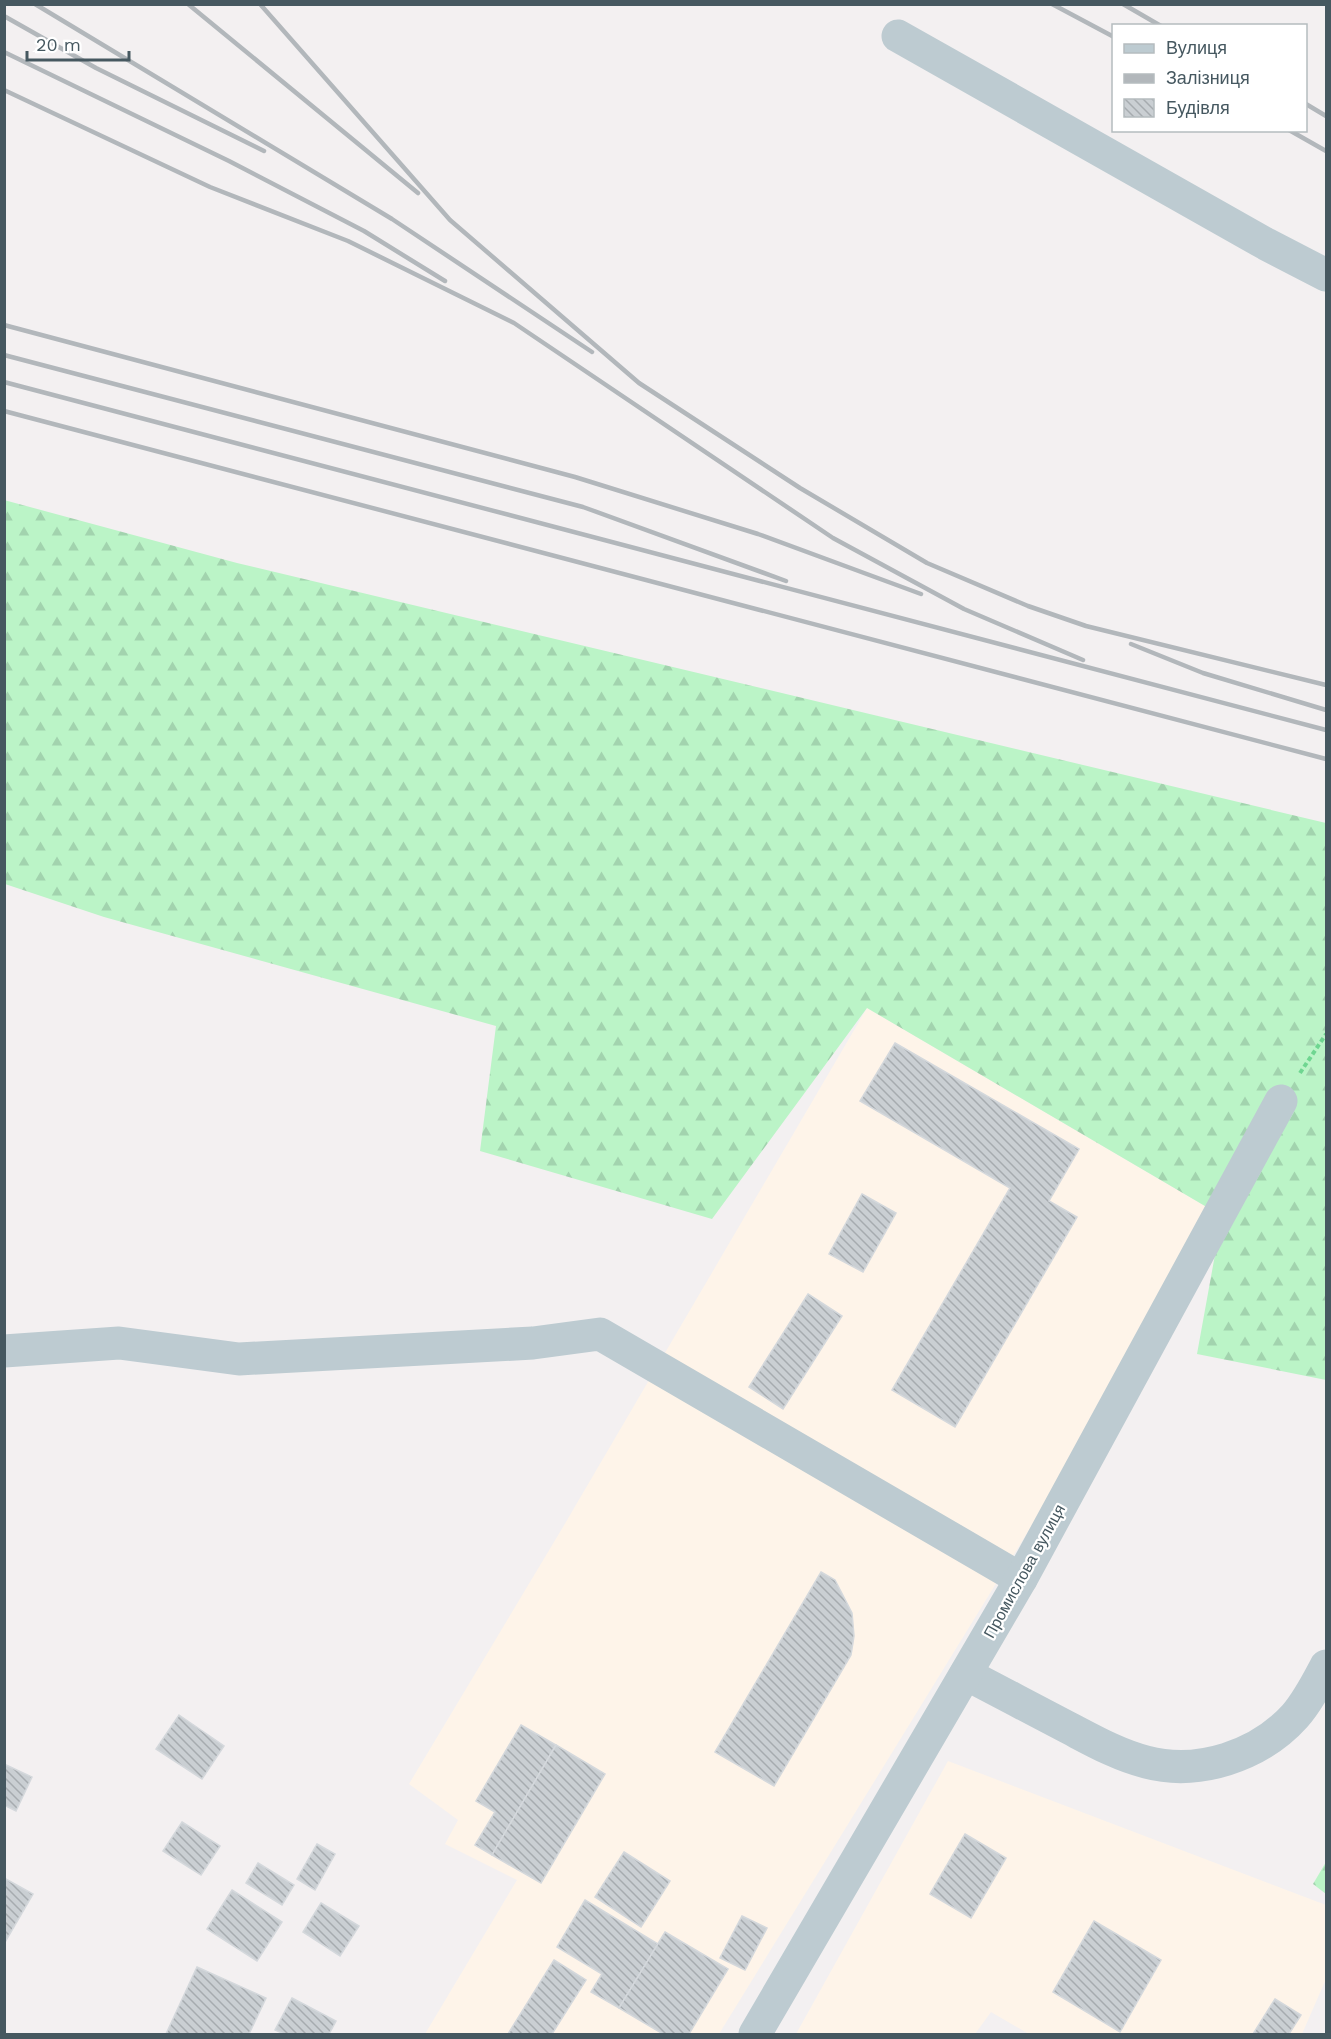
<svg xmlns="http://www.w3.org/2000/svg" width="1331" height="2039" font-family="'Work Sans',sans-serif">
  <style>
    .commercial { fill: #fef4e9 }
    .forest { fill: url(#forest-firs) }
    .building { fill: url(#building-back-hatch); stroke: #d4d8dc; stroke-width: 1.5 }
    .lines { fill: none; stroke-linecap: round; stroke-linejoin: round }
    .path { stroke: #6fd691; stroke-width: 4; stroke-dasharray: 4.5 3; stroke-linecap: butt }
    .minor { stroke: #bdcbd1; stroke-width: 33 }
    .rail { stroke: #b2b7bb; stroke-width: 4.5 }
    .labels { text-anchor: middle; stroke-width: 4.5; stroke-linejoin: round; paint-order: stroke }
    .street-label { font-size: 16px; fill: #465860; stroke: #fff }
  </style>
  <defs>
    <pattern id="forest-firs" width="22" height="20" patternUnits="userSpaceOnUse" patternTransform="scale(1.5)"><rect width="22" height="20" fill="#bbf4c7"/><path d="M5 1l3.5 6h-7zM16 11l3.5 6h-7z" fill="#a2d3ae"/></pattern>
    <pattern id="building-back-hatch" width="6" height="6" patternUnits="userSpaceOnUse" patternTransform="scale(1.5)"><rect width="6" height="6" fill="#cacfd3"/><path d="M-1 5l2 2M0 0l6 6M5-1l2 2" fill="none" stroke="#a6abaf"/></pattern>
  </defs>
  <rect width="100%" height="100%" fill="#f3f0f1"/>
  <g class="commercial">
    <path d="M 867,1008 L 1222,1216 L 719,2034 L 425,2034 L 517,1880 L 445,1844 L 458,1820 L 409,1784 L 563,1527 Z"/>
    <path d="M 948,1761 L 1326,1905 L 1326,1979 L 1302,2034 L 1029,2034 L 991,2012 L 975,2034 L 796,2034 Z"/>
  </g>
  <g class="forest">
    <path d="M 4,500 L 237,563 L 1326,823 L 1326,1380 L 1197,1354 L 1222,1216 L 867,1008 L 712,1219 L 480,1151 L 496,1026 L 104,917 L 5,884 Z"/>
    <path d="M 1326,1862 L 1326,1894 L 1313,1884 Z"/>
  </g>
  <g class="building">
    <path d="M 895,1043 L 1079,1149 L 1049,1201 L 1077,1217 L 955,1427 L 892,1390 L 1010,1188 L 860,1101 Z"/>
    <path d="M 862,1194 L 896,1213 L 863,1272 L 829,1254 Z"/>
    <path d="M 808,1294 L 842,1316 L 783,1409 L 749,1387 Z"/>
    <path d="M 821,1572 L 835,1580 L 852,1613 L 854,1636 L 851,1655 L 774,1786 L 715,1752 Z"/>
    <path d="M 179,1715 L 224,1746 L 202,1779 L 156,1749 Z"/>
    <path d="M 521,1725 L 556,1745 L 492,1855 L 475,1845 L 495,1812 L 476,1801 Z"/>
    <path d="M 556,1745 L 605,1774 L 541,1883 L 492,1855 Z"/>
    <path d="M 4,1764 L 32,1777 L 16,1811 L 4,1805 Z"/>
    <path d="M 182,1822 L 220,1846 L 201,1875 L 163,1851 Z"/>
    <path d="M 965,1834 L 1006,1858 L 971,1918 L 930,1894 Z"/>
    <path d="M 317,1844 L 335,1854 L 315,1890 L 297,1879 Z"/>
    <path d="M 624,1852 L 670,1881 L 641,1927 L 595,1897 Z"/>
    <path d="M 258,1863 L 294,1885 L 282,1905 L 246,1883 Z"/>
    <path d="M 4,1878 L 33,1894 L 4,1944 Z"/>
    <path d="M 232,1890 L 282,1922 L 257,1961 L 207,1929 Z"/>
    <path d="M 585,1900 L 658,1944 L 619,2008 L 591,1992 L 602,1974 L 557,1947 Z"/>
    <path d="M 321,1903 L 359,1926 L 340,1956 L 303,1932 Z"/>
    <path d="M 742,1916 L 767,1928 L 745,1970 L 720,1958 Z"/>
    <path d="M 1094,1921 L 1161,1960 L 1120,2032 L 1053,1992 Z"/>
    <path d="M 665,1932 L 728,1969 L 689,2034 L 663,2034 L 619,2008 Z"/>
    <path d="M 554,1960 L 586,1980 L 552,2034 L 508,2034 Z"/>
    <path d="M 197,1967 L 266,1998 L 249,2034 L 166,2034 Z"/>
    <path d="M 292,1998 L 336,2021 L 329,2034 L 284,2034 L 275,2030 Z"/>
    <path d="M 1275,1999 L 1301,2015 L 1289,2034 L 1253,2034 Z"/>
  </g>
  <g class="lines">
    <path class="path" d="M 1300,1073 L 1326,1034"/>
    <g class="minor">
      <path d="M 898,36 L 1266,244 L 1326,275"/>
      <path d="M 4,1351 L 119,1343 L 239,1359 L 533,1343 L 600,1334 L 1021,1579"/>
      <path d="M 966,1674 C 1000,1692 1033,1709 1067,1727 C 1092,1740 1118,1755 1146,1762 C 1198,1776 1259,1756 1295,1716 C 1308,1701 1317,1683 1326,1666"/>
      <path d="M 755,2034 L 1021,1579 L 1281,1101"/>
    </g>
    <g class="rail">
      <path d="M 35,4 L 392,219 L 592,352"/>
      <path d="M 188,4 L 418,193"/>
      <path d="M 260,4 L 450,220 L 639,383 L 800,488 L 927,563 L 1028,606 L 1086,626 L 1326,685"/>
      <path d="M 1052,4 L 1114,37"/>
      <path d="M 1123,4 L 1161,26"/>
      <path d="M 4,16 L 96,68 L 264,151"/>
      <path d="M 4,52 L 229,161 L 364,231 L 445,281"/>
      <path d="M 4,90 L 210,187 L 348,241 L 514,323 L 833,538 L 964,609 L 1083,660"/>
      <path d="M 1306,104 L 1326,116"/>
      <path d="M 1289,130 L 1326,151"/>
      <path d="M 4,325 L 575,477 L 758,534 L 921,594"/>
      <path d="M 4,355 L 583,507 L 786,581"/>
      <path d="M 4,382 L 1326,730"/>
      <path d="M 4,411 L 1326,759"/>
      <path d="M 1131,644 L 1203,673 L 1326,710"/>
    </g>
  </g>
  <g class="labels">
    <g class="street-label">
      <text transform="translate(1024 1571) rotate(-61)" y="6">Промислова вулиця</text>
    </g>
  </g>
  <rect width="1331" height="2039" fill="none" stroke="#465860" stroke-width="12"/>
  <rect x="1112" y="24" width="195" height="108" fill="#ffffff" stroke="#b5bcbf" stroke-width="1.5"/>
  <rect x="1124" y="44" width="30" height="9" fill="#bdcbd1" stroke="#b5bcbf" stroke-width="1.5"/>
  <text x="1166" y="54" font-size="18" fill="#465860">Вулиця</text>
  <rect x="1124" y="74" width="30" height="9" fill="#b2b7bb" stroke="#b5bcbf" stroke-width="1.5"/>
  <text x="1166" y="84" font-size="18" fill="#465860">Залізниця</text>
  <rect x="1124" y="99" width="30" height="18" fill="url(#building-back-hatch)" stroke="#b5bcbf" stroke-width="1.5"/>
  <text x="1166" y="114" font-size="18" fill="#465860">Будівля</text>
  <path d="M27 51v9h102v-9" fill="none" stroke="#465860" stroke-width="3"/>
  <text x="36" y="51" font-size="18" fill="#465860" stroke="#ffffff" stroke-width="4.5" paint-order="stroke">20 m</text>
</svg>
